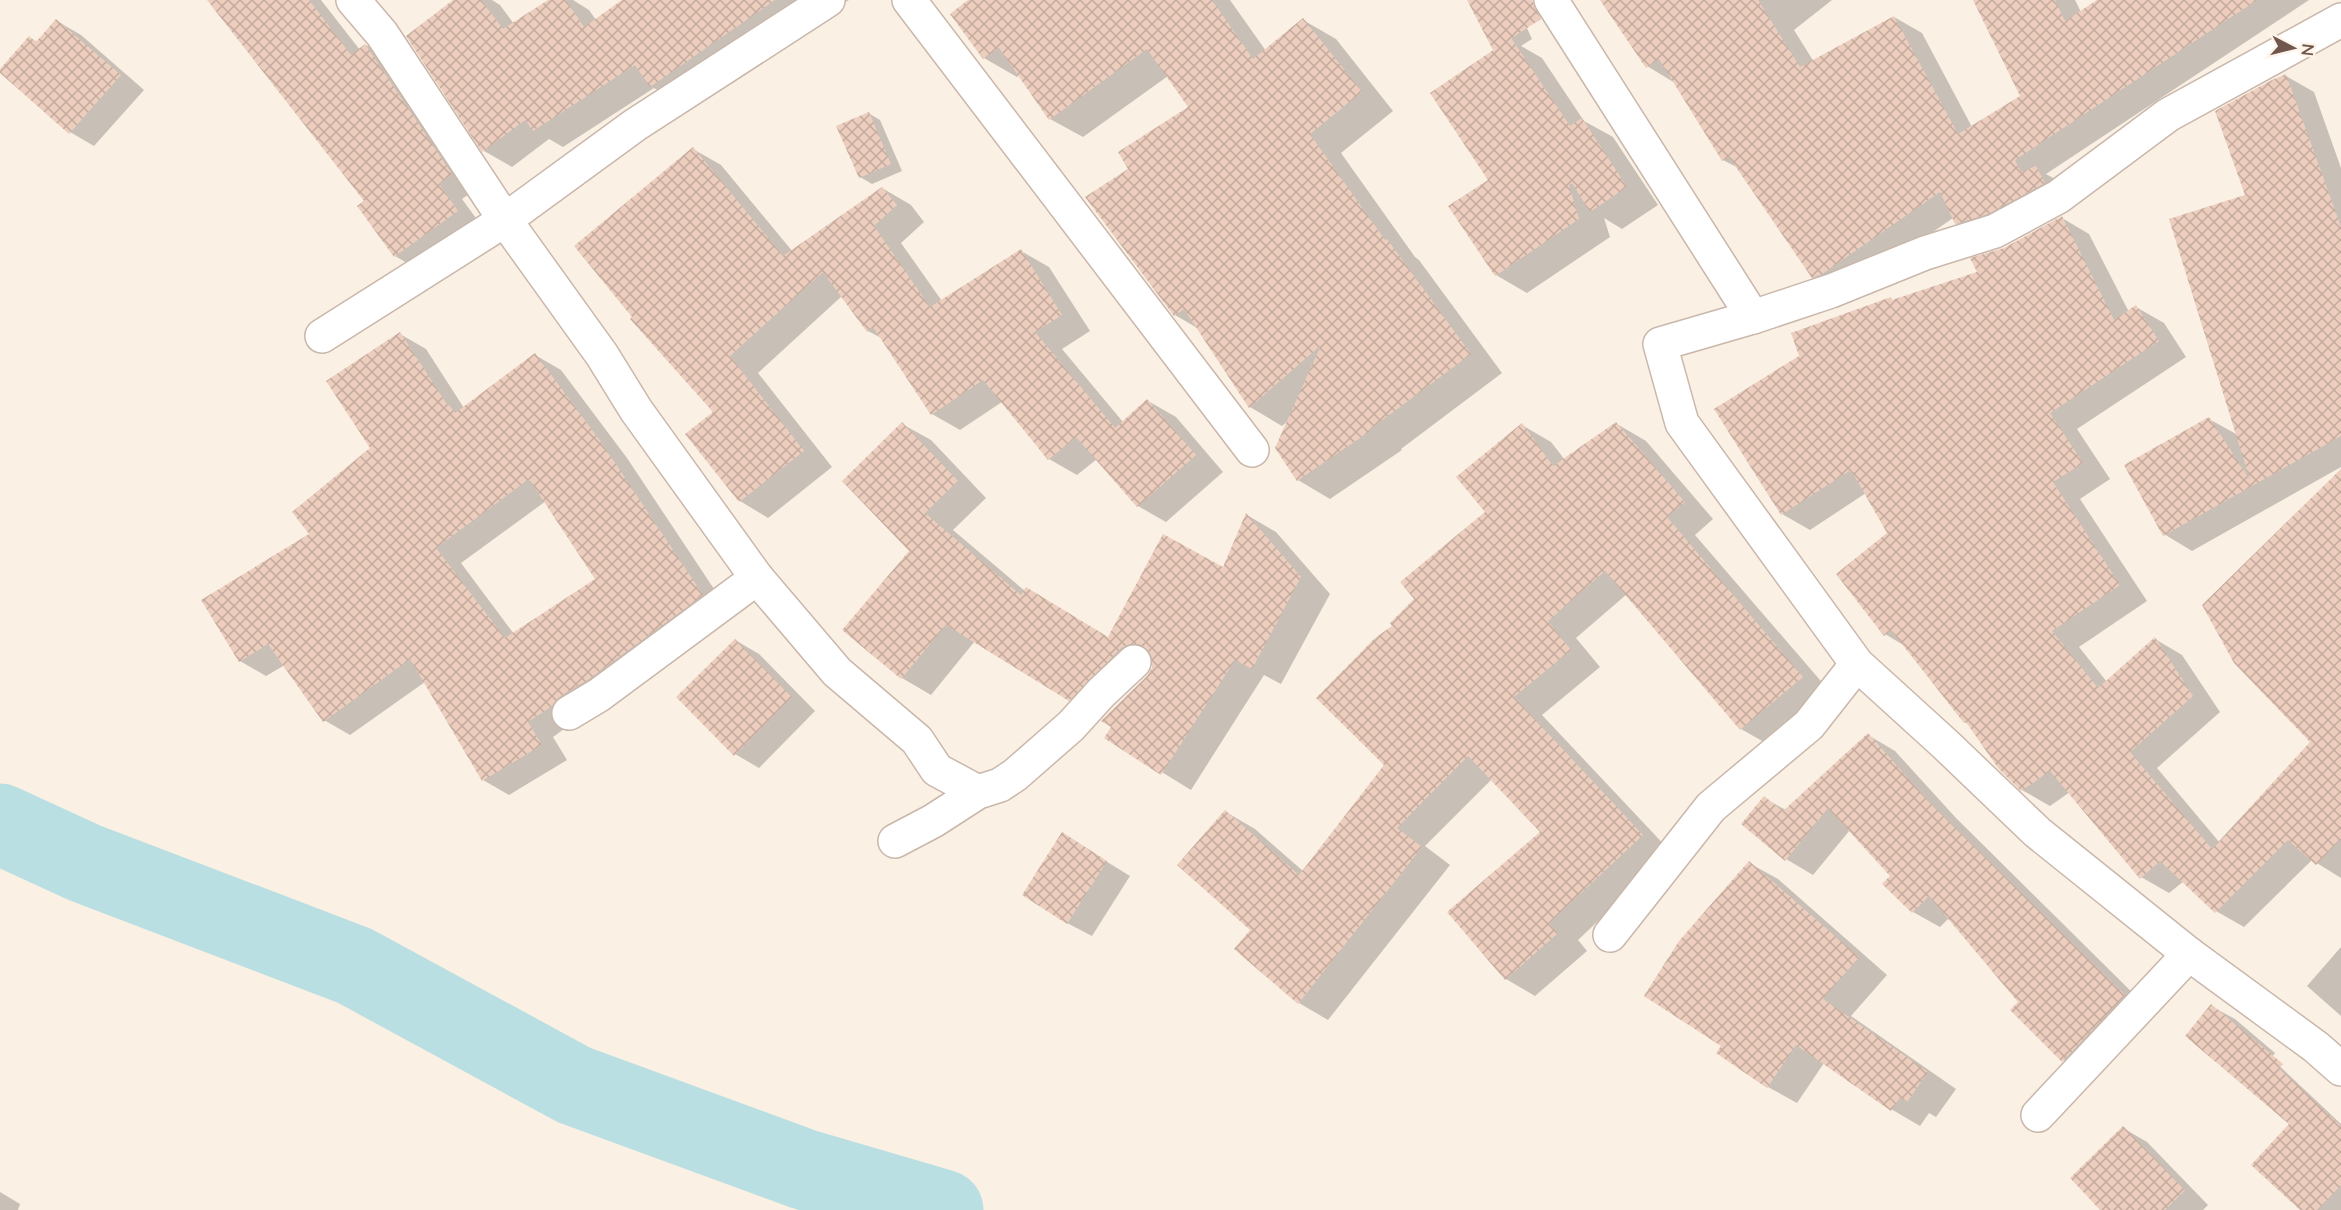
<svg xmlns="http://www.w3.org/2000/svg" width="2341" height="1210" font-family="Lato,sans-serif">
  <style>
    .shadow { fill: #0003; fill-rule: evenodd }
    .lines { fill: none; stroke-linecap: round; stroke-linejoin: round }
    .river { stroke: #badfe2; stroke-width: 81 }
    .building { fill: url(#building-cross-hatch); fill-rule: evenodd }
    .street-casing { stroke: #cab7ab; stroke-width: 36 }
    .street { stroke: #fff; stroke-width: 33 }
  </style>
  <defs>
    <pattern id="building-cross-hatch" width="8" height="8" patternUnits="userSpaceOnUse" patternTransform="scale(1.5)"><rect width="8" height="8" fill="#edcebe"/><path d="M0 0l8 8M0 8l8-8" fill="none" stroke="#c4aa9d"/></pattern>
  </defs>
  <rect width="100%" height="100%" fill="#faf0e4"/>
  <g class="shadow">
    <path d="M 209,0 L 321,0 L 360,50 L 366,45 L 390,59 L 476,189 L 462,199 L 481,225 L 419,270 L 395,256 L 366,202 Z"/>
    <path d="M 456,0 L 492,0 L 500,5 L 514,24 L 550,0 L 573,0 L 589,10 L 596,20 L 625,0 L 849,0 L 679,102 L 654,88 L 563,147 L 549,139 L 512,167 L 484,151 Z"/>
    <path d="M 970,0 L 1230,0 L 1266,51 L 1303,20 L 1336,39 L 1393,111 L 1341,153 L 1415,257 L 1419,260 L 1502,373 L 1401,449 L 1402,450 L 1330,499 L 1298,480 L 1289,420 L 1282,426 L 1250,407 L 1199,329 L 1175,315 L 1130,169 L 1190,108 L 1168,76 L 1083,137 L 1050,119 L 1020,75 L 1017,77 L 984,58 Z"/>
    <path d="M 1469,0 L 1514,0 L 1532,39 L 1521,46 L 1542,58 L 1584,121 L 1613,137 L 1658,205 L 1622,229 L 1604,218 L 1610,237 L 1527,293 L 1496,275 L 1490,180 L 1497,50 Z"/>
    <path d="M 1602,0 L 1832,0 L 1794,30 L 1814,62 L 1894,17 L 1922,33 L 1972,127 L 2022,97 L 1974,0 L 2075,0 L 2081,12 L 2099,0 L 2309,0 L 2046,174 L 2064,184 L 1984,239 L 1956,223 L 1953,218 L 1851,289 L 1841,293 L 1813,277 L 1740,169 L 1723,160 L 1675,83 L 1647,66 Z"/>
    <path d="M 57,21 L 81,35 L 144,90 L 94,146 L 70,132 L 29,38 L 38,42 Z"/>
    <path d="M 2286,76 L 2314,92 L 2341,168 L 2341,467 L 2192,551 L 2164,534 L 2209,419 L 2238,435 L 2247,196 Z"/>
    <path d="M 868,113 L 880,120 L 902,171 L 872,184 L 860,177 Z"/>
    <path d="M 693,149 L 721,165 L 793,252 L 882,188 L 911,205 L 924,222 L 901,243 L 942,301 L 1021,251 L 1049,267 L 1090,331 L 1062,349 L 1123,422 L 1148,401 L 1176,417 L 1223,472 L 1166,522 L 1138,506 L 1097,459 L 1077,475 L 1049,459 L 1002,402 L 960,430 L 932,414 L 883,339 L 868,331 L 842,296 L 758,373 L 832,467 L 768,518 L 740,501 L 715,412 Z"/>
    <path d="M 2062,218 L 2089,234 L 2129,312 L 2136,307 L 2164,323 L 2186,357 L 2077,429 L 2110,479 L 2080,499 L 2147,601 L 2079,647 L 2107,682 L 2155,639 L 2182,655 L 2220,712 L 2157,768 L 2220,843 L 2313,742 L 2341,471 L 2341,878 L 2312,860 L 2244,927 L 2216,911 L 2184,881 L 2169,893 L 2141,877 L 2070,792 L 2050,806 L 2022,790 L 1971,726 L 1965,722 L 1905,646 L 1885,634 L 1889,534 L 1866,493 L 1810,530 L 1782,514 L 1891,299 L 1894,301 L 1979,273 L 2004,249 Z"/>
    <path d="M 400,334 L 426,349 L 464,408 L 535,355 L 561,370 L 627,458 L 728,610 L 553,737 L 567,760 L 509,795 L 483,780 L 425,682 L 350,735 L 324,720 L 285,665 L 266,676 L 240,661 L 312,534 L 372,448 ZM 546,501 L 597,579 L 514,634 L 461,563 Z"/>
    <path d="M 902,424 L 931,440 L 986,498 L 953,530 L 1025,591 L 1109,639 L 1223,569 L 1247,515 L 1276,532 L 1330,594 L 1281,684 L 1264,675 L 1191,790 L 1106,738 L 1153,668 L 1153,663 L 1099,716 L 975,641 L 931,695 L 902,678 L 845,630 L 911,551 Z"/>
    <path d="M 1617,424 L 1646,441 L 1713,519 L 1695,535 L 1832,694 L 1771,746 L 1741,729 L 1627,594 L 1576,638 L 1600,667 L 1542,715 L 1671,852 L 1578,940 L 1587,951 L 1535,996 L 1506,979 L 1542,833 L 1492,779 L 1425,846 L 1450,865 L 1328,1020 L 1299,1003 L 1236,949 L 1252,930 L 1226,812 L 1255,829 L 1303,871 L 1386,765 L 1394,626 L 1487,512 L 1522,425 L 1551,442 L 1565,460 Z"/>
    <path d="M 735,640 L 759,654 L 815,711 L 759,768 L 735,754 Z"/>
    <path d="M 1868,735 L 1895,751 L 1956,818 L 2151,1011 L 2091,1076 L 2063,1060 L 2020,1002 L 1949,918 L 1940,927 L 1913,912 L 1892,876 L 1850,830 L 1813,875 L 1786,859 L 1764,798 L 1786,810 Z"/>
    <path d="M 1062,834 L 1130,876 L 1092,936 L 1067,923 Z"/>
    <path d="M 1749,863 L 1778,879 L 1887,975 L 1851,1016 L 1956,1089 L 1936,1117 L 1929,1113 L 1920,1126 L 1891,1109 L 1824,1063 L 1797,1103 L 1768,1087 L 1723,1046 Z"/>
    <path d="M 2341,947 L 2341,1016 L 2307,986 Z"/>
    <path d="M 2211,1006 L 2235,1019 L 2275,1053 L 2271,1058 L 2341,1124 L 2341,1210 L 2302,1210 L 2291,1124 Z"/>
    <path d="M 2123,1128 L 2147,1142 L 2208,1205 L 2203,1210 L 2102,1210 Z"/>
    <path d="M 0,1192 L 20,1204 L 18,1210 L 0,1210 Z"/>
  </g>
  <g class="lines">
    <path class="river" d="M 0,824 L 85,863 L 355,966 L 574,1085 L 803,1169 L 943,1210"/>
  </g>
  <g class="building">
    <path d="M 207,0 L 309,0 L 351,55 L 365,44 L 452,174 L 439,184 L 458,211 L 394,257 L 357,206 L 364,201 Z"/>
    <path d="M 453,0 L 481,0 L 503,29 L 548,0 L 566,0 L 584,27 L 622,0 L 775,0 L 650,87 L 635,65 L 533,131 L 525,120 L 482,152 L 406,36 Z"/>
    <path d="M 968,0 L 1212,0 L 1253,59 L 1303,18 L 1362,92 L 1310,134 L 1385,240 L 1387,239 L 1471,354 L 1369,430 L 1370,431 L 1297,481 L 1275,448 L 1321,345 L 1249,408 L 1184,309 L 1174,316 L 1085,197 L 1128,169 L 1118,152 L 1188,107 L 1147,49 L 1049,120 L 999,48 L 983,59 L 950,14 Z"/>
    <path d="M 1467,0 L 1532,0 L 1541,19 L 1493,50 Z"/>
    <path d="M 1600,0 L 1758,0 L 1800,67 L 1894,16 L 1958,134 L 2020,96 L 1973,0 L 2055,0 L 2065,21 L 2097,0 L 2257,0 L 2015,160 L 2021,172 L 2036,166 L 2045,183 L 1988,214 L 1955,224 L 1940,192 L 1822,274 L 1812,278 L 1729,157 L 1722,161 L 1659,59 L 1646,68 Z"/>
    <path d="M 56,19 L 121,75 L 69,134 L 0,73 L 0,69 L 29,36 L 36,42 Z"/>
    <path d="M 1511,38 L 1570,126 L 1582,118 L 1627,187 L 1590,212 L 1572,183 L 1569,185 L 1579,219 L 1495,276 L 1448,206 L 1488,180 L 1430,93 Z"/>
    <path d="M 2286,74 L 2341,227 L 2341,436 L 2163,536 L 2124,465 L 2209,417 L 2250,480 L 2169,219 L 2245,195 L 2215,111 L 2272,80 Z"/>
    <path d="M 869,112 L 891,164 L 859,178 L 836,126 Z"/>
    <path d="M 693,147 L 783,256 L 882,187 L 897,205 L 874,226 L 930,307 L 1021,249 L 1062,315 L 1035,332 L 1115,428 L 1147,399 L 1196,455 L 1137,507 L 1076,437 L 1048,460 L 983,380 L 931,415 L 873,327 L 867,332 L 823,272 L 730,356 L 804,451 L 739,502 L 685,434 L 713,412 L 630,319 L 632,317 L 574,246 Z"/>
    <path d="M 2062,216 L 2114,320 L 2136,305 L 2159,341 L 2050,413 L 2083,463 L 2053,482 L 2120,585 L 2052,631 L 2098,688 L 2155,637 L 2193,696 L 2130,752 L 2212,849 L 2310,742 L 2234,663 L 2202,605 L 2341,469 L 2341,839 L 2316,865 L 2288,840 L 2215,913 L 2160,861 L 2140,879 L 2050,771 L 2021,791 L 1998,768 L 1966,722 L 1964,723 L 1891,630 L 1884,636 L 1836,574 L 1887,533 L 1851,470 L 1781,515 L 1714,409 L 1799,356 L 1791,333 L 1891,297 L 1892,300 L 1977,272 L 1970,258 L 2004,248 Z"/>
    <path d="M 400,332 L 448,406 L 449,405 L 455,413 L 535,353 L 601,442 L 703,595 L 589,679 L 559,697 L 552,706 L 528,722 L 542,745 L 482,781 L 410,659 L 323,722 L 268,644 L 239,662 L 201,600 L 309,534 L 292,512 L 370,448 L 326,381 ZM 529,479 L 595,579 L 505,638 L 436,548 Z"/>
    <path d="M 902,422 L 958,481 L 925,513 L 1021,595 L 1026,587 L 1108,637 L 1163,534 L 1223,567 L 1246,513 L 1301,577 L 1252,669 L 1235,660 L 1161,775 L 1104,738 L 1111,727 L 1101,721 L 1147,676 L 1152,668 L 1152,657 L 1148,650 L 1140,644 L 1130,644 L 1121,648 L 1069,701 L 946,625 L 901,679 L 842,630 L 909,551 L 842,481 Z"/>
    <path d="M 1616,422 L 1685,502 L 1667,517 L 1803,677 L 1740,730 L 1605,571 L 1548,621 L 1571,650 L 1514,697 L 1643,835 L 1549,923 L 1558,933 L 1505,980 L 1447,912 L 1540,832 L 1468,756 L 1397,828 L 1422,847 L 1298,1004 L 1234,949 L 1250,930 L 1177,865 L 1225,810 L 1299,875 L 1384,765 L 1316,698 L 1375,638 L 1392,626 L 1390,623 L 1414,599 L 1400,582 L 1485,512 L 1456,477 L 1522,423 L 1553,466 Z"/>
    <path d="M 735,639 L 792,697 L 734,756 L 676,697 Z"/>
    <path d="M 1868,733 L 1928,801 L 2125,995 L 2062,1062 L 2010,1010 L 2018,1002 L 1929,896 L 1912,913 L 1882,884 L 1890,876 L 1828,808 L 1785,861 L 1741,824 L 1764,796 L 1783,811 Z"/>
    <path d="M 1062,832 L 1107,861 L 1067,924 L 1022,895 Z"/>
    <path d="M 1749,861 L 1859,957 L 1823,999 L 1928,1072 L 1907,1102 L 1900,1097 L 1891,1111 L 1796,1045 L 1767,1088 L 1716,1053 L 1721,1046 L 1644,996 L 1679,941 Z"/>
    <path d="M 2211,1004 L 2283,1064 L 2279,1068 L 2341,1126 L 2341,1185 L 2318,1210 L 2300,1210 L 2251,1165 L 2289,1124 L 2185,1036 Z"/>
    <path d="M 2123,1126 L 2185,1190 L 2165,1210 L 2100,1210 L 2070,1178 Z"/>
  </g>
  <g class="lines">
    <g class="street-casing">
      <g id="street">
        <path d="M 353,0 L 382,34 L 505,220 L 602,355 L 636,410 L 757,578 L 837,672 L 917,740 L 937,770 L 978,792"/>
        <path d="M 909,0 L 1252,450"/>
        <path d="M 1551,0 L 1753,317 L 1660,344 L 1682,423 L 1857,664 L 1945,744 L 2037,832 L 2189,954 L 2316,1047 L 2341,1069"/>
        <path d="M 1753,317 L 1831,291 L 1925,253 L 1995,231 L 2058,197 L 2168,115 L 2341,20"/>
        <path d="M 322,336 L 505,220 L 635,125 L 828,0"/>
        <path d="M 569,713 L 599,695 L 757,578"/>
        <path d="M 895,841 L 933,821 L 978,792 L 1000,785 L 1015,775 L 1071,726 L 1101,693 L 1134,662"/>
        <path d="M 1610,935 L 1711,807 L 1809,725 L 1857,664"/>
        <path d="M 2038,1115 L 2189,954"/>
      </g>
    </g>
    <use href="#street" class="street"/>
  </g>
  <g transform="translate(2293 48) rotate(97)" stroke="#fdf4ea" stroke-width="4.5" paint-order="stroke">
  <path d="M0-4.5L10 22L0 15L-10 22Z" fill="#70564c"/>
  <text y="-9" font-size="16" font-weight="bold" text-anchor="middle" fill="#70564c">N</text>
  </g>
</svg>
